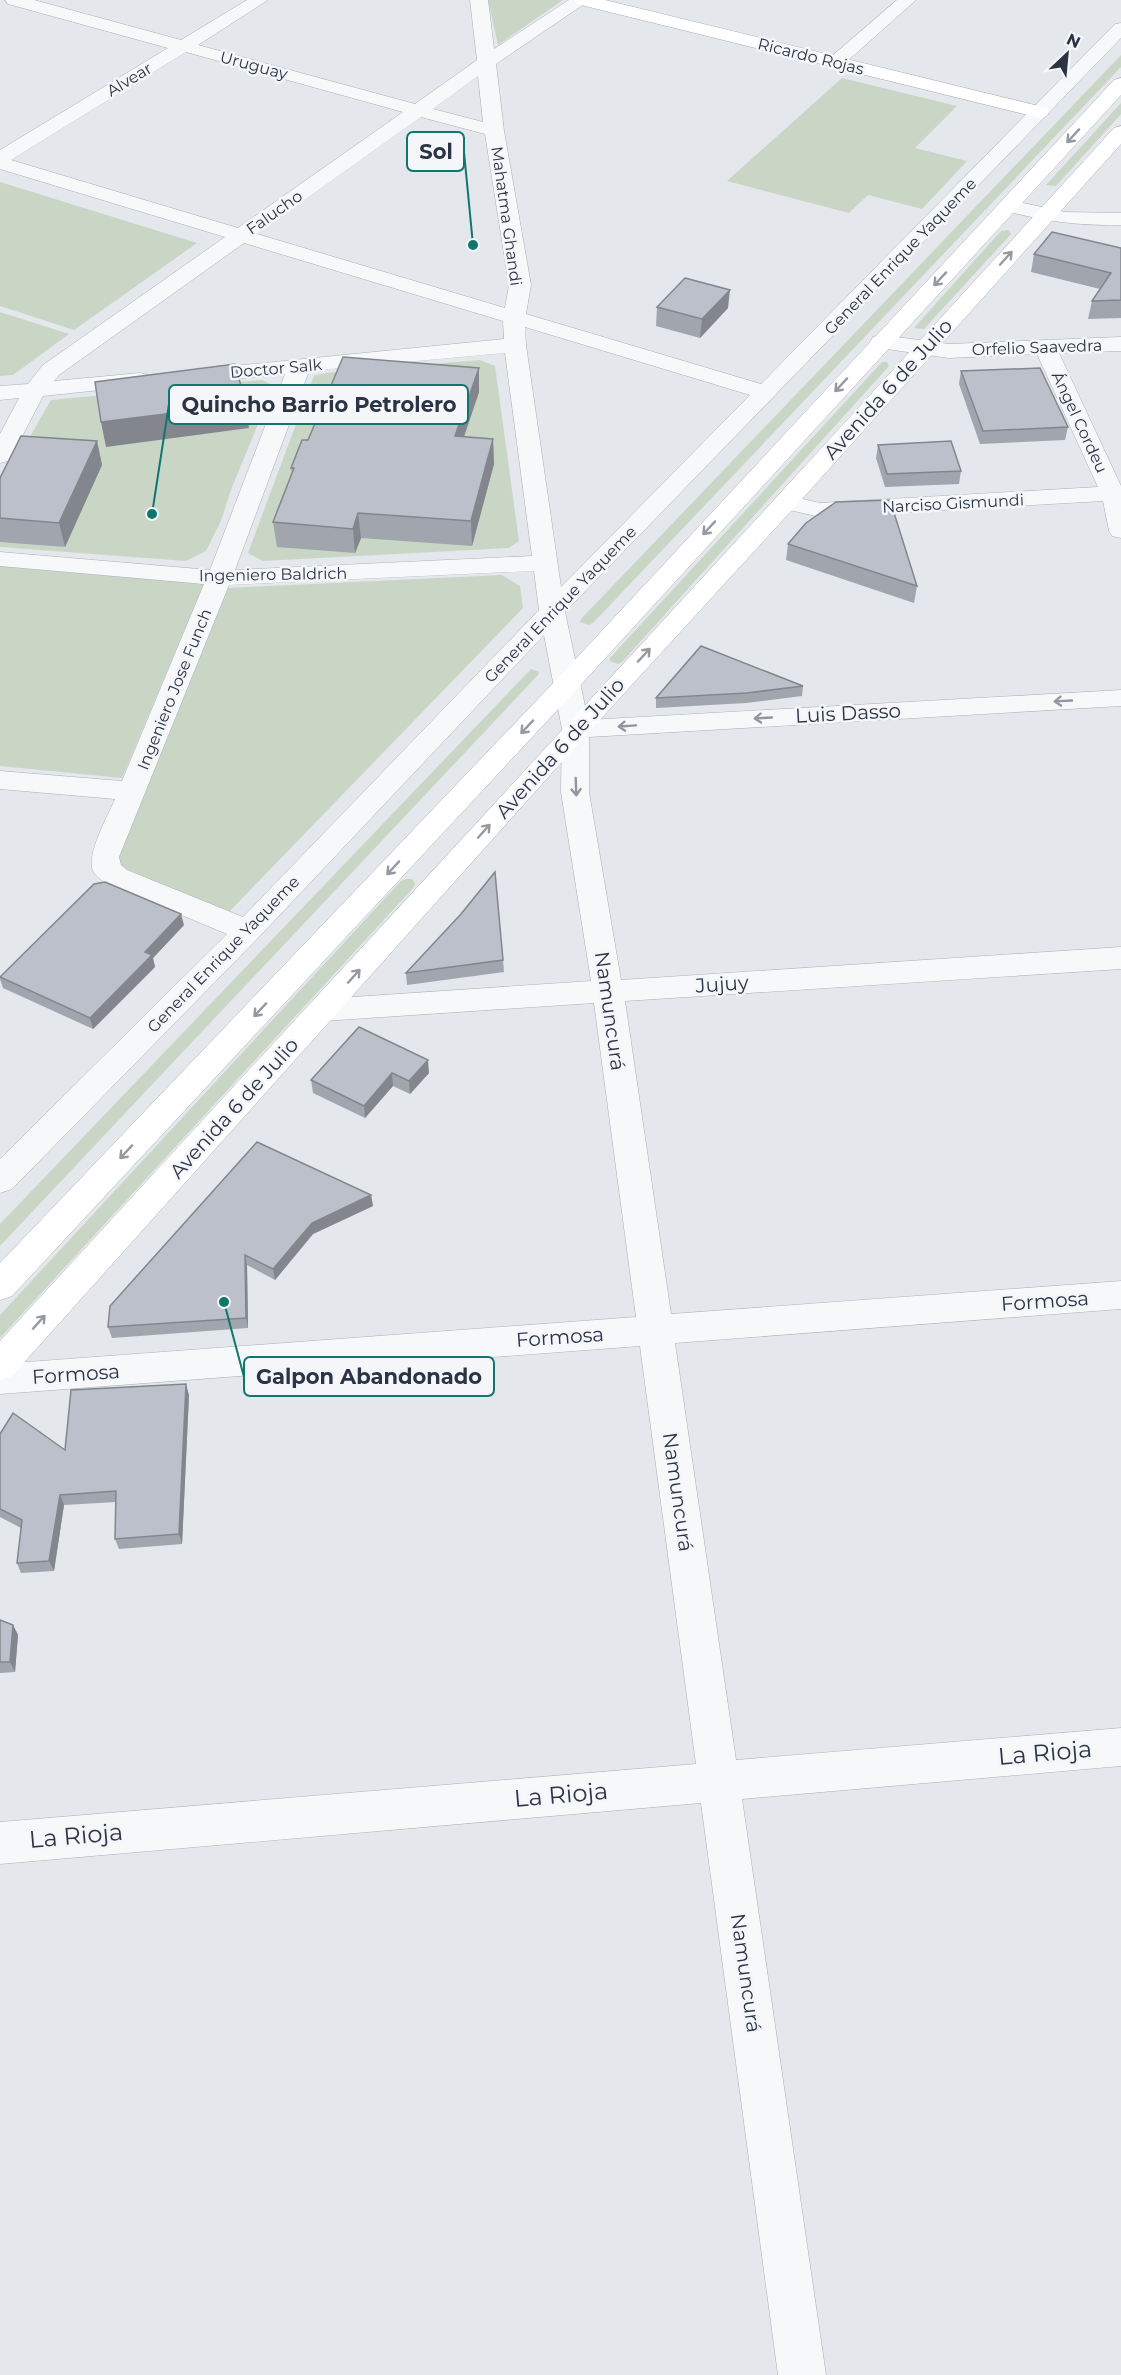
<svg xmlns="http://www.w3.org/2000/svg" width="1121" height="2375" font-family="Montserrat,sans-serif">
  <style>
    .green { fill: #c9d6c5 }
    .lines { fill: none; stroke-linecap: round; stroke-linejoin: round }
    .street-casing { stroke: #a9aeb7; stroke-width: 1 }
    .secondary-casing { stroke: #a9aeb7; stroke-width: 1 }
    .street { fill: #f7f8fa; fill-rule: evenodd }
    .secondary { fill: #fff; fill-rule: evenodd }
    .wall { fill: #a1a5ae }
    .shaded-wall { fill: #83868d }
    .building { fill: #bbc0ca; stroke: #83868d; stroke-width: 1.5 }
    .oneway { stroke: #959aa2 }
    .oneway2 { stroke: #9196a0 }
    .labels { text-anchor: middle; stroke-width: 5; stroke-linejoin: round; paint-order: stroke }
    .far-street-label { font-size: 16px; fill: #2b3445; stroke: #f4f6f9 }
    .street-label { font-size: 20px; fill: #2b3445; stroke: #f4f6f9 }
    .near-street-label { font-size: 24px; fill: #2b3445; stroke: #f4f6f9 }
    .leader { fill: none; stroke: #0f766e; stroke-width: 2 }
    .callout-dot { fill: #0f766e; stroke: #f4f6f9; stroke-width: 2 }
    .callout { fill: #f4f6f9; stroke: #0f766e; stroke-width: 2 }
    .callout-label { font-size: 21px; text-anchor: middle; font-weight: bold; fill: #2b3445 }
  </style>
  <rect width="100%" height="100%" fill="#e4e7ec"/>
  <g class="green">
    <path d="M 488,0 L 563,0 L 498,45 Z"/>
    <path d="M 1121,55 L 1121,67 L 593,623 L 589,625 L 580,622 L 581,619 Z"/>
    <path d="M 842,78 L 957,106 L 915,148 L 967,161 L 922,209 L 868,195 L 849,213 L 727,181 Z"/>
    <path d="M 1121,103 L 1121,114 L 1056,186 L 1046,185 Z"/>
    <path d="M 0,182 L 197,243 L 74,330 L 0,306 Z"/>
    <path d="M 1008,230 L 1011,234 L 924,329 L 914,328 L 1001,231 Z"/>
    <path d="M 0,312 L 69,334 L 13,375 L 0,376 Z"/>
    <path d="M 480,360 L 495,366 L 519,541 L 509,548 L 263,561 L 248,553 L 314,376 L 326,373 Z"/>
    <path d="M 882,362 L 887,362 L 889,366 L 622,662 L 618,664 L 610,661 L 610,658 Z"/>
    <path d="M 262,380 L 274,386 L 232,487 L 221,521 L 206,551 L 186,561 L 0,547 L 0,489 L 51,400 Z"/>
    <path d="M 0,566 L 204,584 L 122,778 L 0,766 Z"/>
    <path d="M 502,575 L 520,586 L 523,608 L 228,913 L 115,864 L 226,588 Z"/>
    <path d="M 531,669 L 539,672 L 538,675 L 0,1246 L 0,1224 Z"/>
    <path d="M 406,879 L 412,879 L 415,883 L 414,887 L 0,1338 L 0,1315 L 401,881 Z"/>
  </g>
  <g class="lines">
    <g class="street-casing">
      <g id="street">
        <path d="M 5,0 L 34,0 L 181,40 L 247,0 L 268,0 L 198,45 L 415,104 L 477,60 L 470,0 L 488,0 L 494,49 L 569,0 L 590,0 L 496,64 L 504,131 L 531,285 L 526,314 L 761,384 L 1115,24 L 1121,23 L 1121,38 L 565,612 L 588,720 L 1121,690 L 1121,706 L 589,737 L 589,792 L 621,980 L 1121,947 L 1121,969 L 625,1001 L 671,1314 L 1121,1281 L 1121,1309 L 675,1343 L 736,1760 L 1121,1728 L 1121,1766 L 742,1799 L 826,2375 L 778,2375 L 701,1803 L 0,1864 L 0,1822 L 696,1764 L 640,1346 L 0,1394 L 0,1364 L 636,1317 L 594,1003 L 323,1021 L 312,1018 L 308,1010 L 312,1002 L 323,999 L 591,981 L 561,792 L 562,729 L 544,635 L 258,938 L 12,1189 L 0,1193 L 0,1159 L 227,934 L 107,884 C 102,880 96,877 93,871 C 86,854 108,816 115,799 L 0,789 L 0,771 L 122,781 L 204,584 L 0,566 L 0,552 L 210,570 L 285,374 L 192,383 L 184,381 L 181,376 L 184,371 L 504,339 L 503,321 L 244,243 L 59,375 L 54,381 L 140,373 L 148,375 L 151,380 L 148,385 L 43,396 L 12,456 L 8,461 L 0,463 L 0,434 L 19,398 L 0,400 L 0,386 L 28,384 L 43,365 L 225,237 L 0,169 L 0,150 L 168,48 L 8,4 ZM 186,52 L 403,112 L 238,228 L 11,160 ZM 478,76 L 483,122 L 433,109 ZM 421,117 L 485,134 L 509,285 L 505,308 L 257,234 ZM 525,327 L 750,395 L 561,587 L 526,345 ZM 505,353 L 532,556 L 235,570 L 309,371 ZM 534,571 L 539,610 L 243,917 L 127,870 L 121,865 L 119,857 L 229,585 Z"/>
        <path d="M 897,0 L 916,0 L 844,64 L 832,64 L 829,60 L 832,56 Z"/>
        <path d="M 1009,200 L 1065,212 L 1121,213 L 1121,225 C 1080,226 1042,221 1002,210 L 999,206 L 1002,202 Z"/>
        <path d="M 881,335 L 949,344 L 1121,337 L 1121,351 L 1059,353 L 1121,486 L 1121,538 L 1112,536 L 1109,531 L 1103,501 L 820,517 L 776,507 L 773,502 L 776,497 L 785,495 L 820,503 L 1098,487 L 1037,354 L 949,358 L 873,347 L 870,342 L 873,337 Z"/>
      </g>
    </g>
    <g class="secondary-casing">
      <g id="secondary">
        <path d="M 574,0 L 605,0 L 1047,108 L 1049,112 L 1047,116 L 1040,118 L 577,4 Z"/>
        <path d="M 1121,78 L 1121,95 L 576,690 L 12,1296 L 0,1300 L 0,1263 L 558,678 L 1114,80 Z"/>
        <path d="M 1121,126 L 1121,144 L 812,488 L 586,735 L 12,1376 L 0,1380 L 0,1341 C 371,936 745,534 1114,128 Z"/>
      </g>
    </g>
    <use href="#street" class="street"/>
    <use href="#secondary" class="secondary"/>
  </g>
  <g class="wall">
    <path d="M 1121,248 L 1121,318 L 1088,319 L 1092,301 L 1100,289 L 1031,272 L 1034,254 Z"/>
    <path d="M 657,307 L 728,308 L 700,338 L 656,326 Z"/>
    <path d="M 479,368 L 479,392 L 464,437 L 493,439 L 494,464 L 472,546 L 361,538 L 355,553 L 277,547 L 273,522 L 292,474 L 291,468 Z"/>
    <path d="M 961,371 L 1068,427 L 1065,440 L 980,444 L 959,384 Z"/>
    <path d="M 97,441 L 102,465 L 65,547 L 0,542 L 0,478 Z"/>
    <path d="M 878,445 L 961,471 L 959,484 L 885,487 L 876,458 Z"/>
    <path d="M 788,544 L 917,586 L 914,603 L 786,560 Z"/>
    <path d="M 803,686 L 802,696 L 746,703 L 656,708 L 656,698 Z"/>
    <path d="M 184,925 L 153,958 L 155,967 L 93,1029 L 3,988 L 0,979 L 0,976 Z"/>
    <path d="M 503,960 L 504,972 L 407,985 L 406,973 Z"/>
    <path d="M 359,1027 L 429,1073 L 410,1094 L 393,1086 L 365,1118 L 313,1093 L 311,1080 Z"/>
    <path d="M 371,1195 L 373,1206 L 313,1234 L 275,1280 L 247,1265 L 248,1328 L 112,1338 L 108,1327 L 110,1306 Z"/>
    <path d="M 189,1395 L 182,1544 L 119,1549 L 115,1539 L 116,1502 L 64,1505 L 54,1571 L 21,1573 L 17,1563 L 21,1528 L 0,1517 L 0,1434 L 65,1450 Z"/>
    <path d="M 0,1620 L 13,1625 L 18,1635 L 15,1672 L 0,1673 Z"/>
  </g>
  <g class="shaded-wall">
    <path d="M 730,290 L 728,308 L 700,338 L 702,319 Z"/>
    <path d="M 479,368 L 479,392 L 456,460 L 455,436 Z"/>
    <path d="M 246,404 L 249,428 L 106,447 L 101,422 Z"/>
    <path d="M 493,439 L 494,464 L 472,546 L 471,521 Z"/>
    <path d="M 97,441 L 102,465 L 65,547 L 59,523 Z"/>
    <path d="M 358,513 L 361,538 L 355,553 L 353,529 Z"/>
    <path d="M 181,914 L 184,925 L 153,958 L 155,967 L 93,1029 L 90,1018 L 145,952 Z"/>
    <path d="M 428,1060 L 429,1073 L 410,1094 L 409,1081 Z"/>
    <path d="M 392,1073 L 393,1086 L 365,1118 L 364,1106 Z"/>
    <path d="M 371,1195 L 373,1206 L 313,1234 L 275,1280 L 273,1269 L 312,1223 Z"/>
    <path d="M 245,1255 L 247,1265 L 248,1328 L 246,1318 Z"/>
    <path d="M 186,1384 L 189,1395 L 182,1544 L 179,1534 Z"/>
    <path d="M 60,1495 L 64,1505 L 54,1571 L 49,1561 Z"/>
    <path d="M 13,1625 L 18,1635 L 15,1672 L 10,1662 Z"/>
  </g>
  <g class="building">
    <path d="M 1052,232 L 1121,248 L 1121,300 L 1092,301 L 1111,273 L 1034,254 Z"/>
    <path d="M 685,278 L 730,290 L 702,319 L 657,307 Z"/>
    <path d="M 343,357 L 479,368 L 455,436 L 493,439 L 471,521 L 358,513 L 353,529 L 273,522 L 294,468 L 291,468 L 302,440 L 308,440 Z"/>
    <path d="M 235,364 L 246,404 L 101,422 L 95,382 Z"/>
    <path d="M 1040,368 L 1068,427 L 983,431 L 961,371 Z"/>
    <path d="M 21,436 L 97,441 L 59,523 L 0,518 L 0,478 Z"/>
    <path d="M 951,441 L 961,471 L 887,474 L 878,445 Z"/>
    <path d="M 890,500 L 917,586 L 788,544 L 806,523 L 836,502 Z"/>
    <path d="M 701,646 L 803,686 L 747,693 L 656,698 Z"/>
    <path d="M 495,872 L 503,960 L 406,973 L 461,914 Z"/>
    <path d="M 105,882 L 181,914 L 145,952 L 152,955 L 90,1018 L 0,977 L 94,884 Z"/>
    <path d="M 359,1027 L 428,1060 L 409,1081 L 392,1073 L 364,1106 L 311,1080 Z"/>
    <path d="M 257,1142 L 371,1195 L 312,1223 L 273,1269 L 245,1255 L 246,1318 L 108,1327 L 110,1306 Z"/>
    <path d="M 186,1384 L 179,1534 L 115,1539 L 116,1491 L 60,1495 L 49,1561 L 17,1563 L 22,1520 L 0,1509 L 0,1434 L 13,1413 L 65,1450 L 71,1390 Z"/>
    <path d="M 0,1620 L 13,1625 L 10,1662 L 0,1662 Z"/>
  </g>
  <defs><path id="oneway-shaft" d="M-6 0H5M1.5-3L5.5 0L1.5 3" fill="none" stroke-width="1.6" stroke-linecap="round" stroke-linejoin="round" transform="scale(1.5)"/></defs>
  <g class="oneway">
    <use href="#oneway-shaft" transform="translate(1073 136) rotate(133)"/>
    <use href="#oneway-shaft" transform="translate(1006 258) rotate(-48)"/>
    <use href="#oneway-shaft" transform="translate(940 279) rotate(133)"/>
    <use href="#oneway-shaft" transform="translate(841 385) rotate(133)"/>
    <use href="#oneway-shaft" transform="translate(709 528) rotate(133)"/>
    <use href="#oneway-shaft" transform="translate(644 655) rotate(-47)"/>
    <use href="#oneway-shaft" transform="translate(527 727) rotate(133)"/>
    <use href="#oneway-shaft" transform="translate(484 831) rotate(-48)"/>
    <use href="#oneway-shaft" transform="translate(393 868) rotate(133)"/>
    <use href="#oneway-shaft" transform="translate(354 976) rotate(-48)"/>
    <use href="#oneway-shaft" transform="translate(260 1010) rotate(133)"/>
    <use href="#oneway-shaft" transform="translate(126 1152) rotate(133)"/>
    <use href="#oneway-shaft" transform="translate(39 1322) rotate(-48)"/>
  </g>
  <g class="oneway2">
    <use href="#oneway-shaft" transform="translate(1063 701) rotate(177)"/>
    <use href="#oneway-shaft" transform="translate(763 718) rotate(177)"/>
    <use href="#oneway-shaft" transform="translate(627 726) rotate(176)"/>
    <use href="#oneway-shaft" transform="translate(576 787) rotate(88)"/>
  </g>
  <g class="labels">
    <g class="far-street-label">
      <text transform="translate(811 56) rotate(14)" y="6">Ricardo Rojas</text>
      <text transform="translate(254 65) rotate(15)" y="6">Uruguay</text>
      <text transform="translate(129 79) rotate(-31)" y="6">Alvear</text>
      <text transform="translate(274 212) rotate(-35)" y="6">Falucho</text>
      <text transform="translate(507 216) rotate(82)" y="6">Mahatma Ghandi</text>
      <text transform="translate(900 256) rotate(-46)" y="6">General Enrique Yaqueme</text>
      <text transform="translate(1037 347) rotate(-2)" y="6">Orfelio Saavedra</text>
      <text transform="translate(276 368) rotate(-5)" y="6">Doctor Salk</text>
      <text transform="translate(1080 422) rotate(65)" y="6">Ángel Cordeu</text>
      <text transform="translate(953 503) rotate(-3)" y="6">Narciso Gismundi</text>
      <text transform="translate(273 574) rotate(-1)" y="6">Ingeniero Baldrich</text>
      <text transform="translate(560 604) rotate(-46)" y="6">General Enrique Yaqueme</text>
      <text transform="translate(174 689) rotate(-68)" y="6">Ingeniero Jose Funch</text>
      <text transform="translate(223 954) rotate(-46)" y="6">General Enrique Yaqueme</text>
    </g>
    <g class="street-label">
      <text transform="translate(888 389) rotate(-48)" y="7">Avenida 6 de Julio</text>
      <text transform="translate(848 713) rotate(-3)" y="7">Luis Dasso</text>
      <text transform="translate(560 748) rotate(-48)" y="7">Avenida 6 de Julio</text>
      <text transform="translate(722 984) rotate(-4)" y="7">Jujuy</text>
      <text transform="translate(610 1011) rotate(82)" y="7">Namuncurá</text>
      <text transform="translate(234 1108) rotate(-48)" y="7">Avenida 6 de Julio</text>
      <text transform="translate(1045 1301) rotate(-4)" y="7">Formosa</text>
      <text transform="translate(560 1337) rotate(-4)" y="7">Formosa</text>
      <text transform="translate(76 1374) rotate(-4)" y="7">Formosa</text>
      <text transform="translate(678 1492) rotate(82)" y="7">Namuncurá</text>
      <text transform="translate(746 1973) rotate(82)" y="7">Namuncurá</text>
    </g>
    <g class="near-street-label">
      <text transform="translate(1045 1753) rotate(-5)" y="8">La Rioja</text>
      <text transform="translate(561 1795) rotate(-5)" y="8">La Rioja</text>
      <text transform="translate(76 1836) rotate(-5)" y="8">La Rioja</text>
    </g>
  </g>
  <path class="leader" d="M473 245L464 152M152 514L169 404M224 1302L244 1377"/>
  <g class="callout-dot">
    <circle cx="473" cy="245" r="6"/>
    <circle cx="152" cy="514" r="6"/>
    <circle cx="224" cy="1302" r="6"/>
  </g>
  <g class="callout">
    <rect x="407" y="132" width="57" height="39" rx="6"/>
    <rect x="169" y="385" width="299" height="39" rx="6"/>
    <rect x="244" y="1357" width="250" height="39" rx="6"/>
  </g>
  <g class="callout-label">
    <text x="436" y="159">Sol</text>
    <text x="319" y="412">Quincho Barrio Petrolero</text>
    <text x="369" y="1384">Galpon Abandonado</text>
  </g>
  <g transform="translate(1067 54) rotate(26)" stroke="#f4f6f9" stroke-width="4.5" paint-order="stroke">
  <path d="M0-4.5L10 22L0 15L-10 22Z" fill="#2b3445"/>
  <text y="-9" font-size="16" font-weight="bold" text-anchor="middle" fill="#2b3445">N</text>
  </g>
</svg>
